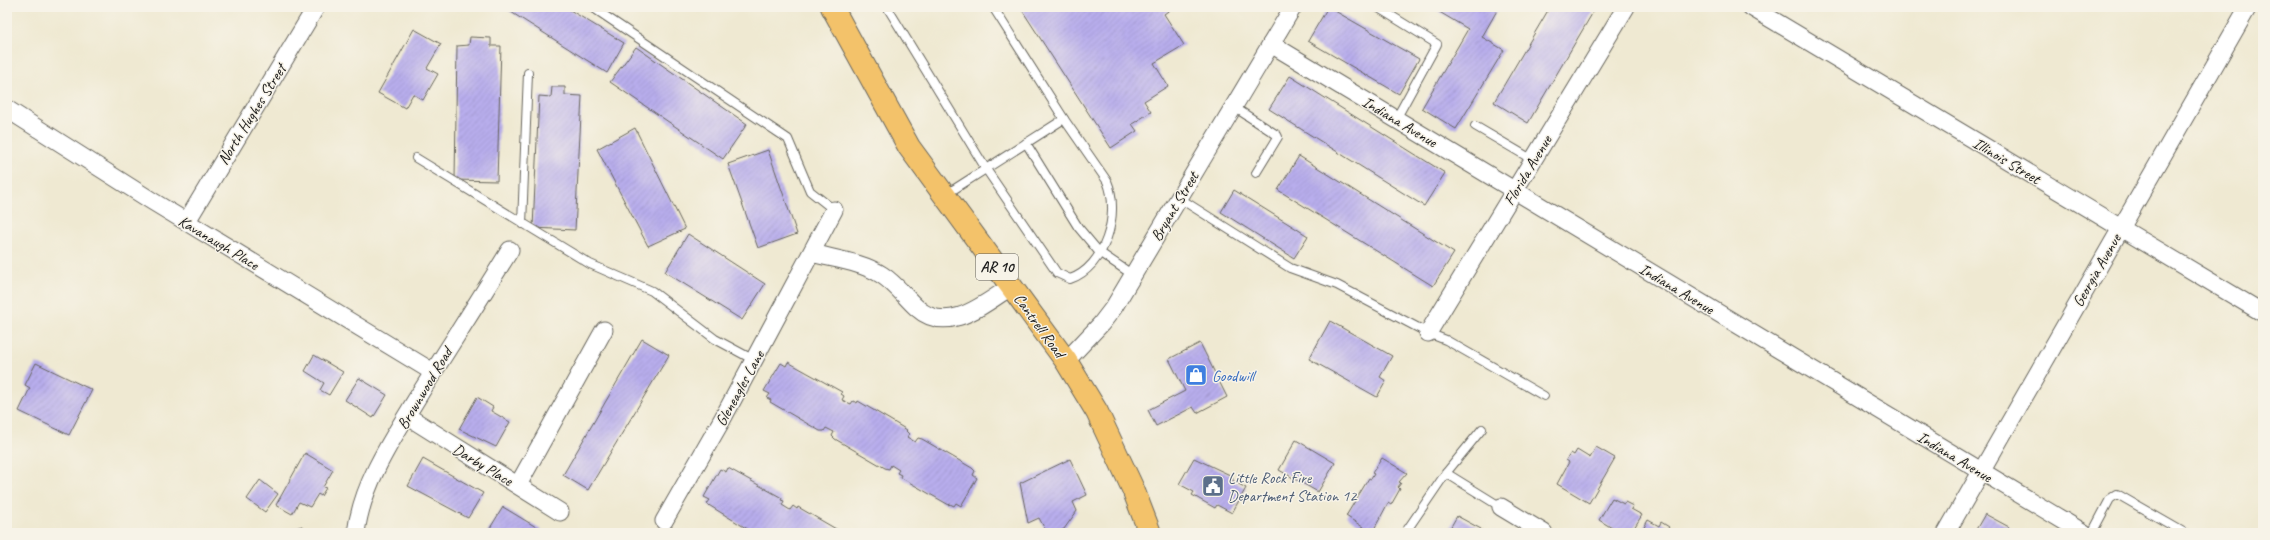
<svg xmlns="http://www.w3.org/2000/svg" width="2270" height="540" font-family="Caveat,sans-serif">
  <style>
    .building { fill: url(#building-hatch) }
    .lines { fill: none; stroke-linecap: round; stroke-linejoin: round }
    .lane-casing { stroke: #66645c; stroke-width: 10 }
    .street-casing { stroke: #66645c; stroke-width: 19 }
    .primary-casing { stroke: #66645c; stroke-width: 24 }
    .lane { stroke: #fff; stroke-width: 8 }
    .street { stroke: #fff; stroke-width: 17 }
    .primary { stroke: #f3c26a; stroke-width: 22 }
    .labels { text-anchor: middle; stroke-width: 3; stroke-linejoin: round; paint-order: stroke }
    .shield { fill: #f7f3e8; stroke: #5e5c59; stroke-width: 1 }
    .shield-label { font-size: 15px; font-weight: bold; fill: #1c1c1c }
    .street-label { font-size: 16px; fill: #1c1c1c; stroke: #f7f3e8 }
    .shop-label { font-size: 16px; fill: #366cbe; stroke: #f7f3e8; text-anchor: start }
    .service-label { font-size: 16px; fill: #4e5e75; stroke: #f7f3e8; text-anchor: start }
  </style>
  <defs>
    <pattern id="building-hatch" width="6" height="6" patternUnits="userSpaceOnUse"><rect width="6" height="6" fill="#b8adec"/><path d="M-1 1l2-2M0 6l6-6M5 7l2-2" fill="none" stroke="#9e94ca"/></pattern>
  </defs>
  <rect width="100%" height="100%" fill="#f7f3e8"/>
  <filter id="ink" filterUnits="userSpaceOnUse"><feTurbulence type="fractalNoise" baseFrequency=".025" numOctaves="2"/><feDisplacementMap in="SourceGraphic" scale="8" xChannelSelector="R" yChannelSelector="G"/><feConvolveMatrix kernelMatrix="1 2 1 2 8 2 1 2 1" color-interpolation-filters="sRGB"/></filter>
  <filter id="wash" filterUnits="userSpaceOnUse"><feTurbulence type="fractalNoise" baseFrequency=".012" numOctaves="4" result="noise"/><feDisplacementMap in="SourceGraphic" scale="16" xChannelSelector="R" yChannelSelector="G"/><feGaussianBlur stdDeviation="0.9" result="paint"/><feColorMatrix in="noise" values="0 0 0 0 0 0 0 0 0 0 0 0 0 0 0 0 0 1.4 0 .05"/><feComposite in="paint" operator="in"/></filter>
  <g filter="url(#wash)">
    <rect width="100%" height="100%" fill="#efe9d2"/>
    <g id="blocks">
      <g class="building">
        <path d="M 503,7 L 565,7 L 624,43 L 607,73 Z"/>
        <path d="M 1020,7 L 1174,7 L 1164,14 L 1184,45 L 1154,63 L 1168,86 L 1144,101 L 1151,112 L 1132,124 L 1137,131 L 1111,148 Z"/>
        <path d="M 1328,7 L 1419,59 L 1399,94 L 1308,41 Z"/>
        <path d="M 1431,7 L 1499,7 L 1482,37 L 1504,50 L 1456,129 L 1422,108 L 1468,29 Z"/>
        <path d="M 1550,7 L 1596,7 L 1528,123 L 1494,102 Z"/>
        <path d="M 414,29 L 441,44 L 427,68 L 438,74 L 423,100 L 413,94 L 405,108 L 378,93 Z"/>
        <path d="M 470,37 L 491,38 L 491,46 L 501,46 L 497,181 L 455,180 L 457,46 L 469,45 Z"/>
        <path d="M 636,47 L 747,124 L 723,159 L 610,82 Z"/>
        <path d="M 1290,76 L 1445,173 L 1424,206 L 1269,109 Z"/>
        <path d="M 552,87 L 565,87 L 565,95 L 582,96 L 575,230 L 533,228 L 539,96 L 551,97 Z"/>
        <path d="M 635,128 L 685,229 L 648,246 L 597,149 Z"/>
        <path d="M 768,150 L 797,234 L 758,248 L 728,164 Z"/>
        <path d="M 1299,156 L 1454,253 L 1433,286 L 1278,190 Z"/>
        <path d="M 1234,190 L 1308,236 L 1294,258 L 1221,212 Z"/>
        <path d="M 688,234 L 765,284 L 742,320 L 665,272 Z"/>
        <path d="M 1330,321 L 1392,356 L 1380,377 L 1386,381 L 1377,397 L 1309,359 Z"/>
        <path d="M 642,339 L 669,355 L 588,490 L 563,475 Z"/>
        <path d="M 1200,343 L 1227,397 L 1197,413 L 1193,407 L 1156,426 L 1148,410 L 1185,391 L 1169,359 Z"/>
        <path d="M 314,355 L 343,372 L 329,395 L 320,390 L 324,383 L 305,371 Z"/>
        <path d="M 788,362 L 842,392 L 841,394 L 844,396 L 842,400 L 851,404 L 853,401 L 857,403 L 858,401 L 907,430 L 906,431 L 909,434 L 907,437 L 915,442 L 918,438 L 922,439 L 972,468 L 975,471 L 973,475 L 977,478 L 961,506 L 956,503 L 954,506 L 950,504 L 949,505 L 900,477 L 901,475 L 897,473 L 899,470 L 891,465 L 889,469 L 885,468 L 835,439 L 832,436 L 834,432 L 826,428 L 824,431 L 820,431 L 770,402 L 771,400 L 767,398 L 770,394 L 764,391 L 781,363 L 786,366 Z"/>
        <path d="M 36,363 L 92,390 L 69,435 L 19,411 L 30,388 L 25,385 Z"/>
        <path d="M 359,378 L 387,395 L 373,418 L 345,400 Z"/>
        <path d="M 477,397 L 493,407 L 491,411 L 510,422 L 496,447 L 459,429 Z"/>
        <path d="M 1296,440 L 1335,463 L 1318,492 L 1279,470 Z"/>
        <path d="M 1596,447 L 1615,458 L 1589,503 L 1557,484 L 1569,462 L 1566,460 L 1571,453 L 1574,455 L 1577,450 L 1590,458 Z"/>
        <path d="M 305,453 L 333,470 L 323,487 L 326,488 L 321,496 L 318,494 L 310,507 L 299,502 L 292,514 L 276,505 Z"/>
        <path d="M 1194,458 L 1232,476 L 1233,481 L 1246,488 L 1232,513 L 1217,505 L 1215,508 L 1192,495 L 1194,492 L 1179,484 Z"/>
        <path d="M 1382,458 L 1407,473 L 1399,482 L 1401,483 L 1398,487 L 1400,489 L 1391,505 L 1388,503 L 1372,533 L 1346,516 L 1369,478 L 1371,479 L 1374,474 L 1372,473 Z"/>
        <path d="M 423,459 L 483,493 L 468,518 L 408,486 Z"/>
        <path d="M 1070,459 L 1087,495 L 1073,502 L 1077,511 L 1064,529 L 1056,533 L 1047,533 L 1039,518 L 1028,523 L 1020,483 Z"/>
        <path d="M 728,468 L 782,498 L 781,500 L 784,501 L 782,505 L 790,510 L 793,506 L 797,509 L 798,507 L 843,533 L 754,533 L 707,504 L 710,500 L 704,497 L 720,469 L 726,472 Z"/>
        <path d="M 260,480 L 278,494 L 265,512 L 247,499 Z"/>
        <path d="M 1612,498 L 1624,504 L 1625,502 L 1633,506 L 1631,509 L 1642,515 L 1631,533 L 1620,533 L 1599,520 Z"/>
        <path d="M 503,507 L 546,533 L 487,533 Z"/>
        <path d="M 1985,514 L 2009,527 L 2005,533 L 1974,533 Z"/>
        <path d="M 1457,516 L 1481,529 L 1479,533 L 1444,533 L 1447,528 L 1449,530 Z"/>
        <path d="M 1648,520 L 1659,526 L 1661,522 L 1669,527 L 1667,530 L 1673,533 L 1641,533 Z"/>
        <path d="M 302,526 L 304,533 L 281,533 Z"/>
      </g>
    </g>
  </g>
  <g filter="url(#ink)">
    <use href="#blocks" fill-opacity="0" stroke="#66645c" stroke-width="1"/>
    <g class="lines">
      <g class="lane-casing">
        <g id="lane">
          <path d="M 592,7 L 788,139 L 810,191 L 834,210"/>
          <path d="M 887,7 L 986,169 L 1057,273 L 1070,279 C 1105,267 1121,214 1107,181 L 1064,119 L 993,7"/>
          <path d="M 1377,7 L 1437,44 L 1396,119"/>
          <path d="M 1234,107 L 1277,135 L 1278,137 L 1256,173"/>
          <path d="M 1475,126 L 1533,160"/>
          <path d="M 1026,143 L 1078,227 L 1099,252 L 1133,275"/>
          <path d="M 416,158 L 590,264 L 652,291 L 715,339 L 754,360"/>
          <path d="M 945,195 L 1064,119"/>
          <path d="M 1179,198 L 1290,268 L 1337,285 L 1428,333 L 1446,340 L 1544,396"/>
          <path d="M 522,224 L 528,73"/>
          <path d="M 1446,473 L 1501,507"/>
          <path d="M 1405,533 L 1446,473 L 1482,429"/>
          <path d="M 2092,533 L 2110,499 L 2117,494 L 2185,533"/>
        </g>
      </g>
      <g class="street-casing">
        <g id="street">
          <path d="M 1751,7 L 2263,313"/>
          <path d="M 1271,44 L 2084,533"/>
          <path d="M 7,109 L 152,201 L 433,372"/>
          <path d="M 187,221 L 316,7"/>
          <path d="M 812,253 C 834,259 862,262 882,275 C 896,284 905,297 917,308 C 948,336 985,303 1012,286"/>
          <path d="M 1428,333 L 1626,7"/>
          <path d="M 1066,361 L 1101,324 L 1114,307 L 1293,7"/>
          <path d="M 407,416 L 560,512"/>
          <path d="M 518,485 L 604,330"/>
          <path d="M 1501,507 L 1544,533"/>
          <path d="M 664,521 L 723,418 L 834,210"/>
          <path d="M 356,533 C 362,483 393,438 419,395 C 449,347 480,299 510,250"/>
          <path d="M 1946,533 L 2248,7"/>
        </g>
      </g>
      <g class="primary-casing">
        <path id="primary" d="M 832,7 L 909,147 L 1066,361 L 1097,412 L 1133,489 L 1150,533"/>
      </g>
      <use href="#lane" class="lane"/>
      <use href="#street" class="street"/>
      <use href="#primary" class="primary"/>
    </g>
  </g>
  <defs>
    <g id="shop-square" transform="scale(1.15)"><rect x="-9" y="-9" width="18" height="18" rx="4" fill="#3f7fe0" stroke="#f7f3e8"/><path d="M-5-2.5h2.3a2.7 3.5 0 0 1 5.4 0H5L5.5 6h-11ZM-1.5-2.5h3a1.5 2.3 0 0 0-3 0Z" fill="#fff"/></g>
    <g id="civic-square" transform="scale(1.15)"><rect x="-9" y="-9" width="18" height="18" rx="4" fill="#5c6f8a" stroke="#f7f3e8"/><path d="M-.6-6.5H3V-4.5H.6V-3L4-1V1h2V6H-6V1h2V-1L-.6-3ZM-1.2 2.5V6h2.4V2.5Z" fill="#fff"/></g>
  </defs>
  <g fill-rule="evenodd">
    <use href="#shop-square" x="1196" y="375"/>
    <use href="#civic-square" x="1213" y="486"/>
  </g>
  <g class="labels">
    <rect class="shield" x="976" y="254" width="42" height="26" rx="3"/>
    <g class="shield-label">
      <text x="997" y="272">AR 10</text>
    </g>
    <g class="street-label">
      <text transform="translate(251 114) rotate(-58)" y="6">North Hughes Street</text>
      <text transform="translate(1400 121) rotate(31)" y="6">Indiana Avenue</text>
      <text transform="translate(2007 160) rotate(31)" y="6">Illinois Street</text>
      <text transform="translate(1527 170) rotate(-59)" y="6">Florida Avenue</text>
      <text transform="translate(1174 206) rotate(-59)" y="6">Bryant Street</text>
      <text transform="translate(219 242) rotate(31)" y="6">Kavanaugh Place</text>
      <text transform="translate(2096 270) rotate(-60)" y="6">Georgia Avenue</text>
      <text transform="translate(1677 288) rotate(31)" y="6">Indiana Avenue</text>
      <text transform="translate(1040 325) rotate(54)" y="6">Cantrell Road</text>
      <text transform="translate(424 388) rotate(-59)" y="6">Brownwood Road</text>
      <text transform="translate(739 388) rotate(-61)" y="6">Gleneagles Lane</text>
      <text transform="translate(1955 456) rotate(31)" y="6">Indiana Avenue</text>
      <text transform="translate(483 464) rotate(31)" y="6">Darby Place</text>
    </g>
    <g class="shop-label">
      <text x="1212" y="381">Goodwill</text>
    </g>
    <g class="service-label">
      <text x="1228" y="483">Little Rock Fire<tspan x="1228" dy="18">Department Station 12</tspan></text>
    </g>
  </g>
  <rect width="2270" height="540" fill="none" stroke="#f7f3e8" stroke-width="24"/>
</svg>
